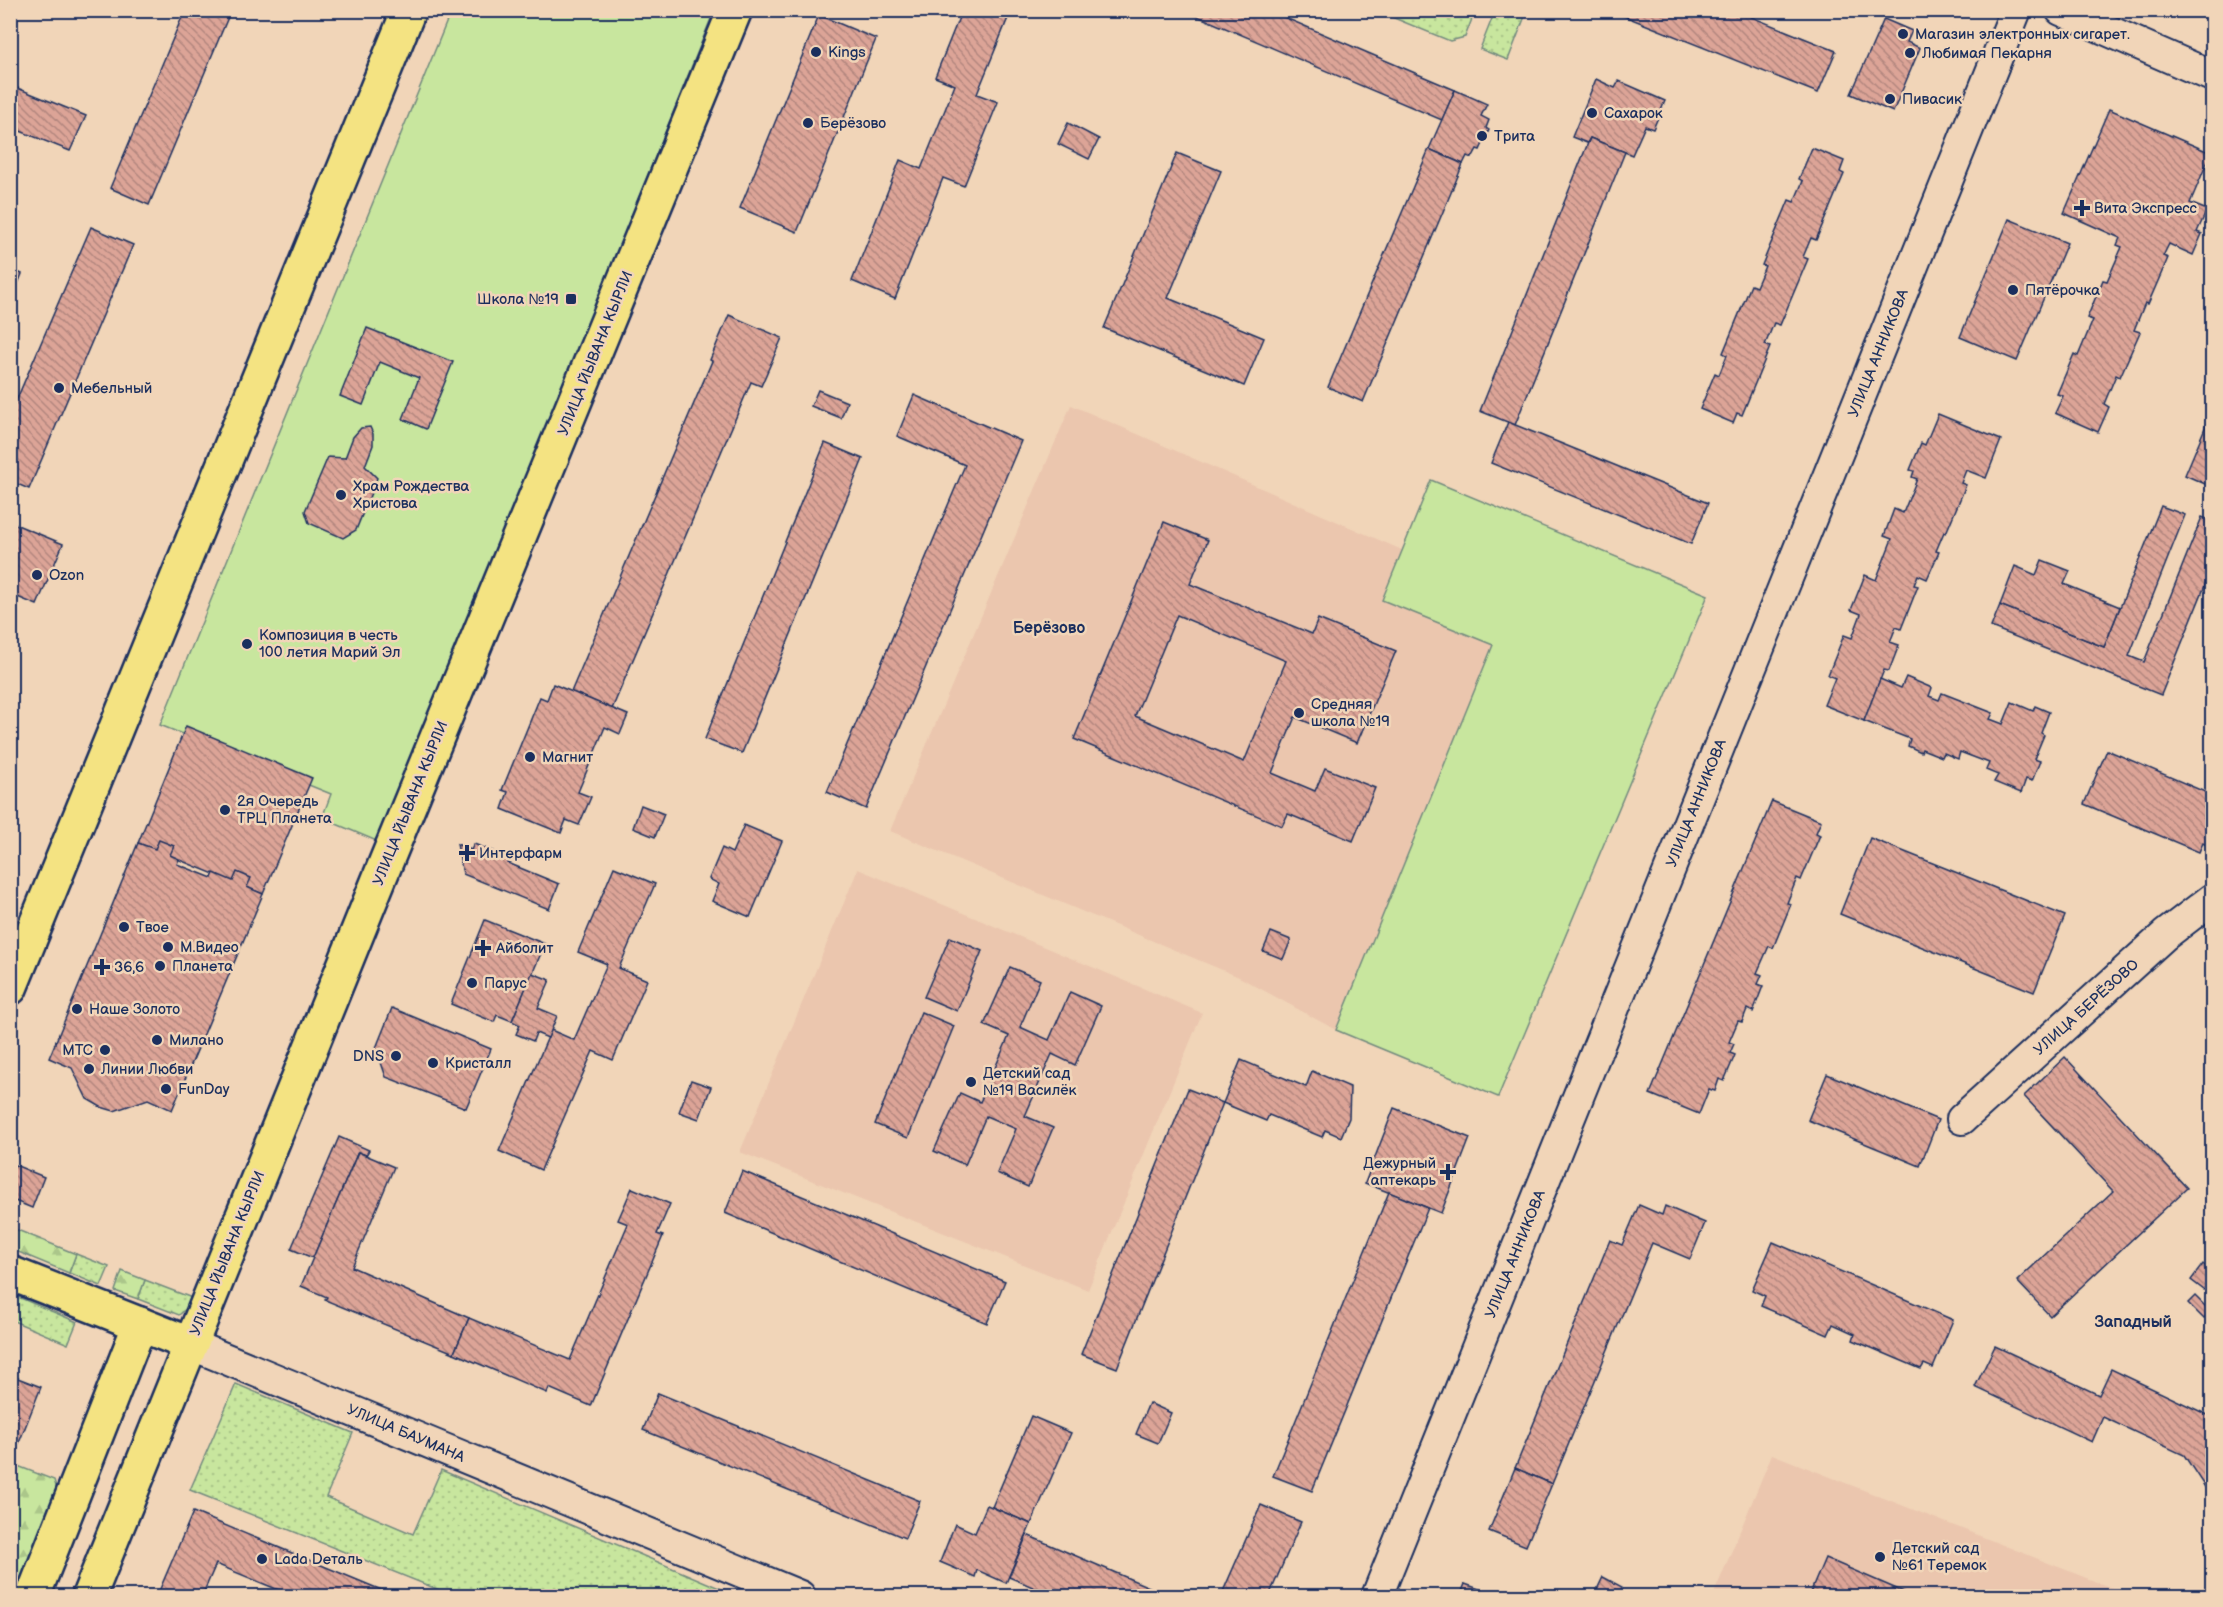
<svg xmlns="http://www.w3.org/2000/svg" width="2223" height="1607" font-family="'Balsamiq Sans',sans-serif">
  <style>
    .built { fill: #ebc6ae }
    .grass { fill: url(#grass-dots); stroke: #728a7e; stroke-width: 1.5 }
    .forest { fill: url(#forest-firs); stroke: #728a7e; stroke-width: 1.5 }
    .park { fill: #c8e69e; stroke: #728a7e; stroke-width: 1.5 }
    .building { fill: url(#building-back-hatch); stroke: #1b2f5e; stroke-width: 1.5; fill-rule: evenodd }
    .lines { fill: none; stroke-linecap: round; stroke-linejoin: round }
    .minor-casing { stroke: #1b2f5e; stroke-width: 34 }
    .major-casing { stroke: #1b2f5e; stroke-width: 38 }
    .minor { stroke: #f1d5b8; stroke-width: 30 }
    .major { stroke: #f4e382; stroke-width: 33 }
    .poi-dot { fill: #1b2f5e; stroke: #f1d5b8; stroke-width: 2 }
    .labels { text-anchor: middle; stroke-width: 5; stroke-linejoin: round; paint-order: stroke }
    .poi-label { font-size: 15px; fill: #1b2f5e; stroke: #f1d5b8; text-anchor: start }
    .street-label { font-size: 15px; fill: #1b2f5e; stroke: #f1d5b8 }
    .neighbourhood-label { font-size: 16px; font-weight: bold; fill: #1b2f5e; stroke: #f1d5b8 }
  </style>
  <defs>
    <pattern id="grass-dots" width="8" height="8" patternUnits="userSpaceOnUse" patternTransform="scale(1.5)"><rect width="8" height="8" fill="#c8e69e"/><path d="M2 2h.1M6 6h.1" fill="none" stroke="#abc68a" stroke-width="1.8" stroke-linecap="round"/></pattern>
    <pattern id="forest-firs" width="22" height="20" patternUnits="userSpaceOnUse" patternTransform="scale(1.5)"><rect width="22" height="20" fill="#c8e69e"/><path d="M5 1l3.5 6h-7zM16 11l3.5 6h-7z" fill="#abc68a"/></pattern>
    <pattern id="building-back-hatch" width="6" height="6" patternUnits="userSpaceOnUse" patternTransform="scale(1.5)"><rect width="6" height="6" fill="#dca497"/><path d="M-1 5l2 2M0 0l6 6M5-1l2 2" fill="none" stroke="#b2867e"/></pattern>
  </defs>
  <rect width="100%" height="100%" fill="#f1d5b8"/>
  <filter id="ink" filterUnits="userSpaceOnUse"><feTurbulence type="fractalNoise" baseFrequency=".0167" numOctaves="2"/><feDisplacementMap in="SourceGraphic" scale="12" xChannelSelector="R" yChannelSelector="G"/><feConvolveMatrix kernelMatrix="1 2 1 2 8 2 1 2 1" color-interpolation-filters="sRGB"/></filter>
  <g filter="url(#ink)">
    <g class="built">
      <path d="M 1071,405 L 1402,550 L 1431,480 L 1708,595 L 1498,1097 L 1336,1030 L 1239,977 L 890,831 Z"/>
      <path d="M 858,869 L 1202,1013 L 1088,1290 L 740,1152 Z"/>
      <path d="M 1772,1454 L 2132,1596 L 1713,1596 Z"/>
    </g>
    <g class="grass">
      <path d="M 1377,11 L 1475,11 L 1465,37 L 1450,41 Z"/>
      <path d="M 1495,11 L 1527,11 L 1508,60 L 1480,49 Z"/>
      <path d="M 76,1254 L 109,1267 L 101,1286 L 69,1273 Z"/>
      <path d="M 145,1280 L 192,1298 L 188,1307 L 179,1315 L 138,1299 Z"/>
      <path d="M 11,1294 L 77,1322 L 68,1344 L 11,1320 Z"/>
      <path d="M 236,1384 L 353,1433 L 326,1497 L 413,1534 L 441,1470 L 738,1596 L 454,1596 L 190,1490 Z"/>
    </g>
    <g class="forest">
      <path d="M 10,1227 L 76,1254 L 69,1273 L 11,1249 Z"/>
      <path d="M 122,1271 L 145,1280 L 138,1299 L 115,1291 Z"/>
      <path d="M 10,1463 L 54,1480 L 60,1499 L 21,1596 L 11,1596 Z"/>
    </g>
    <g class="park">
      <path d="M 451,11 L 714,11 L 379,842 L 322,818 L 331,794 L 160,725 Z"/>
      <path d="M 1431,480 L 1708,595 L 1498,1097 L 1336,1030 L 1493,645 L 1382,600 Z"/>
    </g>
    <g class="building">
      <path d="M 185,10 L 231,10 L 149,205 L 110,188 Z"/>
      <path d="M 962,10 L 1004,10 L 1010,13 L 977,94 L 998,102 L 964,186 L 943,178 L 895,299 L 852,281 L 900,160 L 921,169 L 955,85 L 935,77 Z"/>
      <path d="M 1183,10 L 1267,10 L 1455,90 L 1442,120 Z"/>
      <path d="M 1609,10 L 1734,10 L 1836,51 L 1818,93 Z"/>
      <path d="M 819,15 L 876,39 L 797,232 L 740,208 Z"/>
      <path d="M 1884,19 L 1912,31 L 1907,42 L 1920,48 L 1893,112 L 1851,94 Z"/>
      <path d="M 1596,79 L 1615,88 L 1619,81 L 1665,101 L 1653,129 L 1645,126 L 1632,155 L 1590,138 L 1587,143 L 1572,137 Z"/>
      <path d="M 10,85 L 86,116 L 70,151 L 10,127 Z"/>
      <path d="M 1455,90 L 1487,104 L 1481,116 L 1489,120 L 1486,128 L 1489,130 L 1480,150 L 1477,149 L 1472,158 L 1467,156 L 1463,164 L 1429,149 Z"/>
      <path d="M 2109,109 L 2211,153 L 2190,203 L 2207,210 L 2197,232 L 2202,234 L 2193,255 L 2169,244 L 2163,256 L 2168,258 L 2148,304 L 2145,303 L 2134,330 L 2140,332 L 2120,377 L 2116,375 L 2104,404 L 2109,407 L 2098,432 L 2055,413 L 2063,396 L 2057,394 L 2074,354 L 2078,356 L 2093,320 L 2087,318 L 2103,280 L 2107,281 L 2122,247 L 2117,245 L 2120,238 L 2064,213 Z"/>
      <path d="M 1068,123 L 1099,139 L 1089,159 L 1058,144 Z"/>
      <path d="M 1590,138 L 1625,152 L 1515,425 L 1480,411 Z"/>
      <path d="M 1812,148 L 1844,161 L 1840,172 L 1844,174 L 1816,240 L 1811,238 L 1803,257 L 1808,259 L 1780,325 L 1774,323 L 1765,345 L 1770,347 L 1742,415 L 1737,413 L 1733,423 L 1700,409 L 1715,373 L 1719,375 L 1727,355 L 1723,353 L 1751,285 L 1756,287 L 1765,266 L 1762,265 L 1789,200 L 1794,202 L 1803,181 L 1799,179 Z"/>
      <path d="M 1429,149 L 1463,164 L 1363,402 L 1328,387 Z"/>
      <path d="M 1177,153 L 1221,171 L 1168,298 L 1264,338 L 1244,386 L 1104,328 Z"/>
      <path d="M 2009,219 L 2067,243 L 2017,361 L 1960,337 Z"/>
      <path d="M 91,227 L 133,245 L 29,489 L 10,481 L 10,415 Z"/>
      <path d="M 10,269 L 22,274 L 10,303 Z"/>
      <path d="M 729,315 L 782,338 L 761,386 L 751,382 L 612,709 L 571,692 L 712,361 L 710,360 Z"/>
      <path d="M 367,328 L 453,362 L 426,429 L 403,419 L 419,378 L 380,362 L 363,405 L 340,396 Z"/>
      <path d="M 818,390 L 847,402 L 841,418 L 811,406 Z"/>
      <path d="M 914,395 L 1021,441 L 866,809 L 827,792 L 965,465 L 897,436 Z"/>
      <path d="M 2212,411 L 2212,487 L 2185,475 Z"/>
      <path d="M 1938,414 L 2001,440 L 1986,478 L 1966,470 L 1961,483 L 1966,485 L 1946,533 L 1944,532 L 1936,551 L 1939,552 L 1927,579 L 1918,575 L 1914,585 L 1918,586 L 1901,629 L 1896,627 L 1890,642 L 1899,645 L 1889,671 L 1884,670 L 1864,721 L 1824,705 L 1835,678 L 1828,675 L 1844,635 L 1852,638 L 1861,614 L 1851,610 L 1865,575 L 1876,580 L 1892,539 L 1884,536 L 1894,509 L 1903,513 L 1917,479 L 1912,477 L 1914,471 L 1910,470 L 1921,443 L 1925,445 Z"/>
      <path d="M 1508,422 L 1708,503 L 1691,544 L 1491,463 Z"/>
      <path d="M 370,427 L 373,434 L 373,445 L 365,466 L 377,478 L 356,530 L 343,538 L 309,523 L 305,511 L 328,457 L 345,458 L 353,437 L 361,428 Z"/>
      <path d="M 825,443 L 863,459 L 742,753 L 705,739 Z"/>
      <path d="M 2161,506 L 2185,515 L 2129,656 L 2144,662 L 2202,517 L 2212,521 L 2212,568 L 2161,695 L 1991,627 L 2000,605 L 2104,647 Z"/>
      <path d="M 10,522 L 63,544 L 37,605 L 10,594 Z"/>
      <path d="M 1164,522 L 1208,540 L 1190,584 L 1312,634 L 1318,619 L 1396,651 L 1357,743 L 1295,717 L 1272,773 L 1315,791 L 1325,768 L 1375,788 L 1353,841 L 1288,814 L 1282,826 L 1074,739 ZM 1177,615 L 1286,661 L 1244,762 L 1135,716 Z"/>
      <path d="M 2042,560 L 2070,571 L 2064,584 L 2120,607 L 2104,647 L 2000,605 L 2015,566 L 2036,575 Z"/>
      <path d="M 1906,677 L 1932,688 L 1929,696 L 1939,700 L 1942,693 L 1993,713 L 1990,719 L 2003,724 L 2012,702 L 2033,711 L 2035,706 L 2049,712 L 2041,733 L 2044,735 L 2034,759 L 2040,761 L 2032,781 L 2026,779 L 2021,793 L 1994,782 L 1998,775 L 1986,770 L 1989,763 L 1960,752 L 1958,759 L 1944,753 L 1942,757 L 1922,749 L 1921,752 L 1908,746 L 1910,739 L 1864,721 L 1880,679 L 1901,688 Z"/>
      <path d="M 553,684 L 628,715 L 620,734 L 605,727 L 578,792 L 591,797 L 579,825 L 566,820 L 561,833 L 502,809 L 508,792 L 502,790 L 540,697 L 547,700 Z"/>
      <path d="M 186,726 L 312,778 L 263,894 L 138,843 Z"/>
      <path d="M 2107,750 L 2212,795 L 2212,848 L 2203,843 L 2199,852 L 2084,804 Z"/>
      <path d="M 1772,801 L 1821,821 L 1816,833 L 1820,835 L 1801,880 L 1797,878 L 1787,903 L 1791,904 L 1773,948 L 1769,946 L 1757,973 L 1762,975 L 1758,984 L 1763,986 L 1753,1012 L 1747,1009 L 1742,1022 L 1738,1021 L 1729,1042 L 1734,1044 L 1730,1053 L 1735,1055 L 1724,1081 L 1719,1079 L 1715,1091 L 1709,1089 L 1699,1114 L 1650,1094 Z"/>
      <path d="M 641,805 L 664,814 L 655,837 L 633,828 Z"/>
      <path d="M 744,825 L 782,841 L 750,917 L 712,901 L 719,884 L 709,879 L 722,848 L 732,853 Z"/>
      <path d="M 1870,838 L 2065,916 L 2034,992 L 1840,914 Z"/>
      <path d="M 159,840 L 174,846 L 170,855 L 179,859 L 177,864 L 212,878 L 214,873 L 233,881 L 237,872 L 251,878 L 247,887 L 263,894 L 172,1110 L 148,1099 L 114,1111 L 101,1107 L 87,1099 L 72,1068 L 49,1058 L 138,843 L 155,849 Z"/>
      <path d="M 457,844 L 471,850 L 474,844 L 510,858 L 508,863 L 559,884 L 549,909 L 463,874 Z"/>
      <path d="M 614,867 L 655,884 L 619,968 L 647,980 L 613,1060 L 593,1051 L 541,1170 L 499,1151 L 551,1030 L 574,1040 L 607,964 L 578,952 Z"/>
      <path d="M 485,920 L 545,944 L 512,1021 L 497,1015 L 494,1022 L 451,1004 Z"/>
      <path d="M 1271,932 L 1291,940 L 1283,959 L 1263,951 Z"/>
      <path d="M 950,937 L 982,951 L 957,1011 L 924,997 Z"/>
      <path d="M 1010,967 L 1040,980 L 1020,1027 L 1049,1040 L 1070,992 L 1101,1006 L 1075,1065 L 1052,1054 L 1025,1116 L 1053,1128 L 1028,1187 L 997,1173 L 1016,1129 L 986,1116 L 965,1165 L 934,1151 L 960,1093 L 980,1102 L 1009,1036 L 984,1025 Z"/>
      <path d="M 532,973 L 550,980 L 538,1008 L 557,1016 L 548,1038 L 536,1033 L 533,1041 L 516,1034 L 520,1025 L 512,1021 Z"/>
      <path d="M 392,1008 L 491,1049 L 466,1108 L 386,1077 L 376,1048 Z"/>
      <path d="M 921,1012 L 954,1026 L 908,1138 L 875,1124 Z"/>
      <path d="M 2065,1057 L 2187,1188 L 2050,1316 L 2017,1281 L 2113,1191 L 2024,1096 Z"/>
      <path d="M 1241,1060 L 1306,1087 L 1312,1071 L 1350,1087 L 1349,1118 L 1341,1137 L 1325,1130 L 1322,1137 L 1269,1115 L 1266,1121 L 1223,1103 Z"/>
      <path d="M 1827,1074 L 1938,1120 L 1920,1166 L 1808,1120 Z"/>
      <path d="M 691,1080 L 711,1087 L 699,1119 L 679,1112 Z"/>
      <path d="M 1188,1089 L 1223,1103 L 1117,1368 L 1081,1354 Z"/>
      <path d="M 1394,1108 L 1470,1138 L 1441,1213 L 1365,1183 Z"/>
      <path d="M 339,1137 L 369,1150 L 366,1155 L 358,1152 L 313,1258 L 291,1249 Z"/>
      <path d="M 358,1152 L 394,1167 L 352,1267 L 469,1318 L 454,1353 L 325,1300 L 327,1297 L 301,1286 Z"/>
      <path d="M 10,1163 L 44,1177 L 32,1208 L 10,1199 Z"/>
      <path d="M 742,1171 L 1005,1281 L 987,1323 L 725,1213 Z"/>
      <path d="M 632,1188 L 670,1204 L 657,1234 L 663,1236 L 591,1406 L 549,1388 L 547,1393 L 454,1353 L 469,1318 L 570,1360 L 628,1224 L 618,1220 Z"/>
      <path d="M 1389,1192 L 1428,1208 L 1312,1491 L 1273,1476 Z"/>
      <path d="M 1639,1205 L 1662,1215 L 1665,1206 L 1705,1223 L 1690,1259 L 1652,1243 L 1552,1484 L 1515,1468 L 1610,1240 L 1622,1245 Z"/>
      <path d="M 1773,1242 L 1953,1320 L 1933,1368 L 1924,1364 L 1921,1369 L 1853,1340 L 1855,1334 L 1833,1324 L 1828,1335 L 1761,1306 L 1765,1296 L 1752,1290 Z"/>
      <path d="M 2203,1264 L 2212,1272 L 2212,1280 L 2204,1290 L 2191,1280 Z"/>
      <path d="M 2195,1296 L 2211,1312 L 2204,1319 L 2188,1303 Z"/>
      <path d="M 1995,1346 L 2099,1395 L 2111,1369 L 2212,1417 L 2212,1498 L 2184,1455 L 2103,1417 L 2092,1442 L 1975,1387 Z"/>
      <path d="M 10,1375 L 41,1387 L 17,1448 L 10,1445 Z"/>
      <path d="M 658,1393 L 920,1501 L 905,1538 L 643,1430 Z"/>
      <path d="M 1149,1403 L 1171,1413 L 1158,1443 L 1136,1434 Z"/>
      <path d="M 1031,1416 L 1071,1433 L 1031,1524 L 992,1507 Z"/>
      <path d="M 1515,1468 L 1552,1484 L 1526,1546 L 1489,1531 Z"/>
      <path d="M 987,1505 L 1031,1524 L 1006,1583 L 977,1570 L 975,1577 L 940,1562 L 955,1524 L 975,1533 Z"/>
      <path d="M 1261,1505 L 1301,1522 L 1269,1596 L 1221,1596 Z"/>
      <path d="M 193,1512 L 396,1596 L 293,1596 L 216,1564 L 202,1596 L 157,1596 Z"/>
      <path d="M 1027,1535 L 1170,1596 L 1054,1596 L 1009,1577 Z"/>
      <path d="M 1825,1558 L 1913,1596 L 1809,1596 Z"/>
      <path d="M 1603,1577 L 1622,1587 L 1618,1596 L 1594,1596 Z"/>
      <path d="M 1465,1584 L 1499,1596 L 1460,1596 Z"/>
    </g>
    <g class="lines">
      <g class="minor-casing">
        <g id="minor">
          <path d="M 2061,10 L 2212,76"/>
          <path d="M 1962,1119 L 2165,935 L 2212,899"/>
          <path d="M 190,1344 L 800,1596"/>
          <path d="M 1377,1596 L 2016,10"/>
        </g>
      </g>
      <g class="major-casing">
        <g id="major">
          <path d="M 10,988 L 409,10"/>
          <path d="M 10,1273 L 190,1344"/>
          <path d="M 33,1596 L 140,1324"/>
          <path d="M 89,1596 L 386,862 L 735,10"/>
        </g>
      </g>
      <use href="#minor" class="minor"/>
      <use href="#major" class="major"/>
    </g>
  </g>
  <g class="poi-dot">
    <circle cx="1903" cy="34" r="6"/>
    <circle cx="816" cy="52" r="6"/>
    <circle cx="1910" cy="53" r="6"/>
    <circle cx="1890" cy="99" r="6"/>
    <circle cx="1592" cy="113" r="6"/>
    <circle cx="808" cy="123" r="6"/>
    <circle cx="1482" cy="136" r="6"/>
    <path d="M2079 199h6v6h6v6h-6v6h-6v-6h-6v-6h6z"/>
    <circle cx="2013" cy="290" r="6"/>
    <rect x="565" y="293" width="12" height="12" rx="3"/>
    <circle cx="59" cy="388" r="6"/>
    <circle cx="341" cy="495" r="6"/>
    <circle cx="37" cy="575" r="6"/>
    <circle cx="247" cy="644" r="6"/>
    <circle cx="1299" cy="713" r="6"/>
    <circle cx="530" cy="757" r="6"/>
    <circle cx="225" cy="810" r="6"/>
    <path d="M464 844h6v6h6v6h-6v6h-6v-6h-6v-6h6z"/>
    <circle cx="124" cy="927" r="6"/>
    <circle cx="168" cy="947" r="6"/>
    <path d="M480 939h6v6h6v6h-6v6h-6v-6h-6v-6h6z"/>
    <circle cx="160" cy="966" r="6"/>
    <path d="M99 958h6v6h6v6h-6v6h-6v-6h-6v-6h6z"/>
    <circle cx="472" cy="983" r="6"/>
    <circle cx="77" cy="1009" r="6"/>
    <circle cx="157" cy="1040" r="6"/>
    <circle cx="105" cy="1050" r="6"/>
    <circle cx="396" cy="1056" r="6"/>
    <circle cx="433" cy="1063" r="6"/>
    <circle cx="89" cy="1069" r="6"/>
    <circle cx="971" cy="1082" r="6"/>
    <circle cx="166" cy="1089" r="6"/>
    <path d="M1445 1163h6v6h6v6h-6v6h-6v-6h-6v-6h6z"/>
    <circle cx="1880" cy="1557" r="6"/>
    <circle cx="262" cy="1559" r="6"/>
  </g>
  <g class="labels">
    <g class="poi-label">
      <text x="1915" y="39">Магазин электронных сигарет.</text>
      <text x="828" y="57">Kings</text>
      <text x="1922" y="58">Любимая Пекарня</text>
      <text x="1902" y="104">Пивасик</text>
      <text x="1604" y="118">Сахарок</text>
      <text x="820" y="128">Берёзово</text>
      <text x="1494" y="141">Трита</text>
      <text x="2094" y="213">Вита Экспресс</text>
      <text x="2025" y="295">Пятёрочка</text>
      <text x="559" y="304" text-anchor="end">Школа №19</text>
      <text x="71" y="393">Мебельный</text>
      <text x="353" y="491">Храм Рождества<tspan x="353" dy="17">Христова</tspan></text>
      <text x="49" y="580">Ozon</text>
      <text x="259" y="640">Композиция в честь<tspan x="259" dy="17">100 летия Марий Эл</tspan></text>
      <text x="1311" y="709">Средняя<tspan x="1311" dy="17">школа №19</tspan></text>
      <text x="542" y="762">Магнит</text>
      <text x="237" y="806">2я Очередь<tspan x="237" dy="17">ТРЦ Планета</tspan></text>
      <text x="479" y="858">Интерфарм</text>
      <text x="136" y="932">Твое</text>
      <text x="180" y="952">М.Видео</text>
      <text x="496" y="953">Айболит</text>
      <text x="172" y="971">Планета</text>
      <text x="114" y="972">36,6</text>
      <text x="484" y="988">Парус</text>
      <text x="89" y="1014">Наше Золото</text>
      <text x="169" y="1045">Милано</text>
      <text x="93" y="1055" text-anchor="end">МТС</text>
      <text x="384" y="1061" text-anchor="end">DNS</text>
      <text x="445" y="1068">Кристалл</text>
      <text x="101" y="1074">Линии Любви</text>
      <text x="983" y="1078">Детский сад<tspan x="983" dy="17">№19 Василёк</tspan></text>
      <text x="178" y="1094">FunDay</text>
      <text x="1436" y="1168" text-anchor="end">Дежурный<tspan x="1436" dy="17">аптекарь</tspan></text>
      <text x="1892" y="1553">Детский сад<tspan x="1892" dy="17">№61 Теремок</tspan></text>
      <text x="274" y="1564">Lada Dеталь</text>
    </g>
    <g class="street-label">
      <text transform="translate(595 353) rotate(-68)" y="5">УЛИЦА ЙЫВАНА КЫРЛИ</text>
      <text transform="translate(1878 353) rotate(-68)" y="5">УЛИЦА АННИКОВА</text>
      <text transform="translate(410 803) rotate(-68)" y="5">УЛИЦА ЙЫВАНА КЫРЛИ</text>
      <text transform="translate(1696 803) rotate(-68)" y="5">УЛИЦА АННИКОВА</text>
      <text transform="translate(2086 1007) rotate(-42)" y="5">УЛИЦА БЕРЁЗОВО</text>
      <text transform="translate(227 1253) rotate(-68)" y="5">УЛИЦА ЙЫВАНА КЫРЛИ</text>
      <text transform="translate(1515 1254) rotate(-68)" y="5">УЛИЦА АННИКОВА</text>
      <text transform="translate(406 1433) rotate(23)" y="5">УЛИЦА БАУМАНА</text>
    </g>
    <g class="neighbourhood-label">
      <text x="1049" y="633">Берёзово</text>
      <text x="2133" y="1327">Западный</text>
    </g>
  </g>
  <rect width="2223" height="1607" fill="none" stroke="#f1d5b8" stroke-width="36"/>
  <rect x="18" y="18" width="2187" height="1571" fill="none" stroke="#1b2f5e" stroke-width="2" filter="url(#ink)"/>
</svg>
